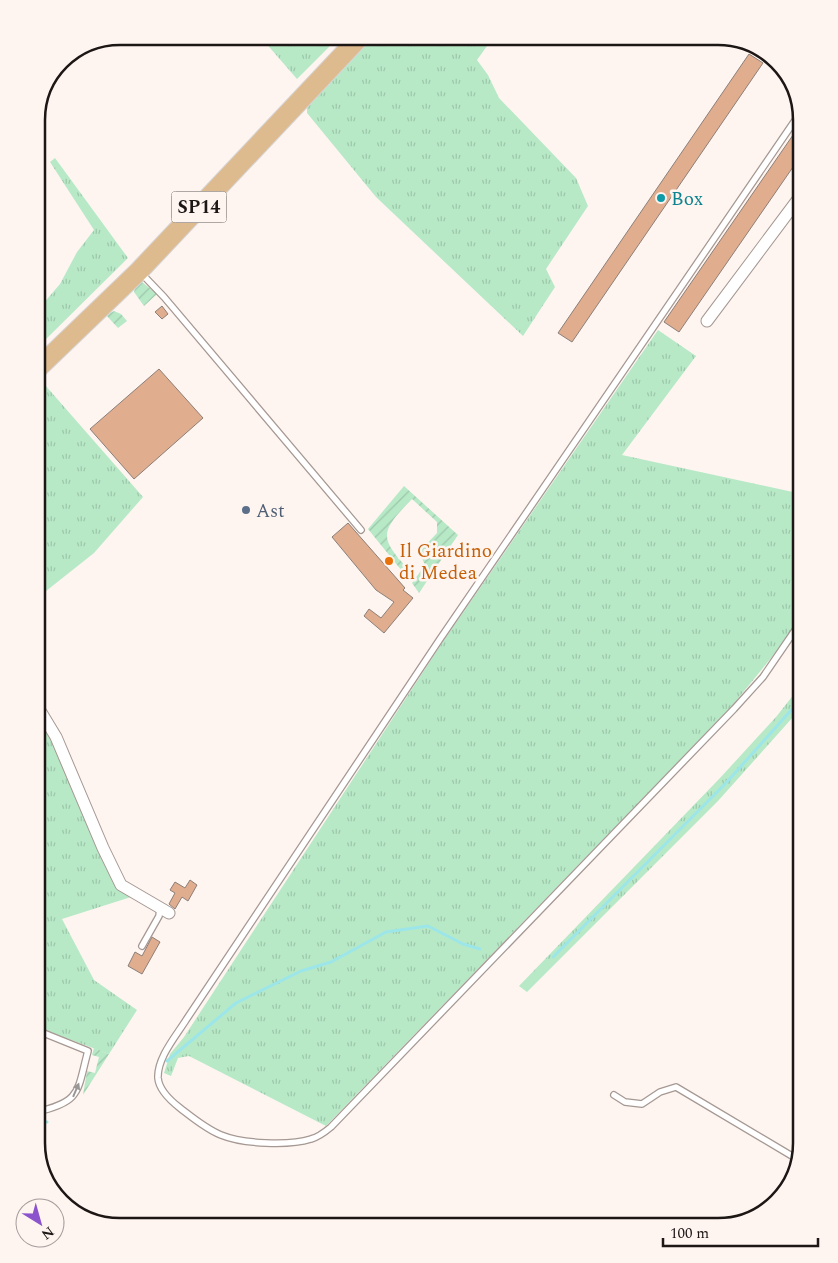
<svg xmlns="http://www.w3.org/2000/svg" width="838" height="1263" font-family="Spectral,serif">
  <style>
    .grass { fill: url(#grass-tufts) }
    .garden { fill: url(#garden-furrows) }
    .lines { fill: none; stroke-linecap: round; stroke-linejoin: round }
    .stream { stroke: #9ce6ea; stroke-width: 3 }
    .building { fill: #e1ad8f; stroke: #8c7f78 }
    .service-casing { stroke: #a69892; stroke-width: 8 }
    .minor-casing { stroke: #a69892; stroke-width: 13 }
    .primary-casing { stroke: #d6d5d5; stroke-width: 21 }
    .service { stroke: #fff; stroke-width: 5.5 }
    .minor { stroke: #fff; stroke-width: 11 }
    .primary { stroke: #deba8f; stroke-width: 19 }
    .oneway { fill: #999695 }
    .culture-dot { fill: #0f9aa8; stroke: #fef5f1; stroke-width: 2 }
    .service-dot { fill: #5c6f8a; stroke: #fef5f1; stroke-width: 2 }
    .food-dot { fill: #e8710a; stroke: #fef5f1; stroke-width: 2 }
    .labels { text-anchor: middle; stroke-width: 5; stroke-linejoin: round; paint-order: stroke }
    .shield { fill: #fef5f1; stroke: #605956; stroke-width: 1 }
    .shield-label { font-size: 18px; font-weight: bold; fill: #1c1614 }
    .culture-label { font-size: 19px; fill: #0d838f; stroke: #fef5f1; text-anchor: start }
    .service-label { font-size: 19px; fill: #4e5e75; stroke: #fef5f1; text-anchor: start }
    .food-label { font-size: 19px; fill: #c56008; stroke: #fef5f1; text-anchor: start }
    .rim { fill: none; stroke: #1c1614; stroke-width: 2.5 }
  </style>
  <defs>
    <pattern id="grass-tufts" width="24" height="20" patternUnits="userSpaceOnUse" patternTransform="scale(1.25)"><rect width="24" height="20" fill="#b7e9c7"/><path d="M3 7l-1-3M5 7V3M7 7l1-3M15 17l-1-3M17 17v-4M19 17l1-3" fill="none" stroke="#9dc7aa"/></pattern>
    <pattern id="garden-furrows" width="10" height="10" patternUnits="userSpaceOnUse" patternTransform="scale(1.25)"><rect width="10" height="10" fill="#b7e9c7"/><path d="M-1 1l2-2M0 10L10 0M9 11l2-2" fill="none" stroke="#9dc7aa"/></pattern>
  </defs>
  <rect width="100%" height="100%" fill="#fef5f1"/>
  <g class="grass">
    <path d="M 492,39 L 477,60 L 488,75 L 499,98 L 576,178 L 588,206 L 546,269 L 555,287 L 523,336 L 376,197 L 307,113 L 307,105 L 369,40 Z"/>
    <path d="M 336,40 L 297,79 L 264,41 Z"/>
    <path d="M 55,158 L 128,258 L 36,349 L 36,312 L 60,284 L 77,252 L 94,230 L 50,162 Z"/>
    <path d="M 658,330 L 696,356 L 622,455 L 802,494 L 802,615 L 776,652 L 731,707 L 326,1126 L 189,1056 L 178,1058 L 171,1076 L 164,1073 L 170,1054 L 184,1037 L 444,640 Z"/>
    <path d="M 38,377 L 143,497 L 94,553 L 36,599 Z"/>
    <path d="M 802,684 L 802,707 L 718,801 L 527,992 L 519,986 L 720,778 L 776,717 Z"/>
    <path d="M 36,711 L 52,736 L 127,894 L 131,897 L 62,919 L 94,980 L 137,1010 L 109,1054 L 36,1027 Z"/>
  </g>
  <g class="garden">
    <path d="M 142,282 L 157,294 L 144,306 L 134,292 L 135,288 Z"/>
    <path d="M 114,311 L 121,314 L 127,321 L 118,328 L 106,315 Z"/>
    <path d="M 404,486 L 458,535 L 419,593 L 412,583 L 425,565 L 419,552 L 437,533 L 437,522 L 412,499 C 380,532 378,537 410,571 L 406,576 L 368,529 Z"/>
    <path d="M 94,1048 L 109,1054 L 83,1095 L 87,1071 L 95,1073 L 99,1057 L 92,1055 Z"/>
  </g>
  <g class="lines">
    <g class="stream">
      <path d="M 553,957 L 726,783 L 802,698"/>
      <path d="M 167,1061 L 236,1003 L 301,971 L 331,962 L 386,932 L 428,926 L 463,944 L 480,949"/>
      <path d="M 37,1121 L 47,1122"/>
    </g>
  </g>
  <g class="building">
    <path d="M 749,54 L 763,63 L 572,342 L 558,333 Z"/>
    <path d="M 802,122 L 802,154 L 679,332 L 664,322 Z"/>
    <path d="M 162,306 L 168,314 L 162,319 L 155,312 Z"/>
    <path d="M 159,369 L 203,418 L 134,479 L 90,429 Z"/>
    <path d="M 348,523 L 405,588 L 403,590 L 413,598 L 384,633 L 364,616 L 369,609 L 381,618 L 394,602 L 376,590 L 332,537 Z"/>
    <path d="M 190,880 L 197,885 L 188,901 L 182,897 L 175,909 L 169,904 L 175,893 L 170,890 L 175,882 L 185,888 Z"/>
    <path d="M 152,937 L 160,942 L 142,974 L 128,966 L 135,952 L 142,956 Z"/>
  </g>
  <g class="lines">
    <g class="service-casing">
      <g id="service">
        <path d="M 800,113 L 440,639 L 186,1020 C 176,1036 157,1058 158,1078 C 159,1090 171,1101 180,1108 C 193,1118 206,1129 221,1135 C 243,1144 289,1146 311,1139 C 319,1137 325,1132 331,1127 L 734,709 L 763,677 L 802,620"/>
        <path d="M 140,272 L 164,297 L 361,530"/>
        <path d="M 142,946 L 159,916 L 160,908"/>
        <path d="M 614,1095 L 625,1102 L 642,1104 L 660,1092 L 676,1087 L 797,1159"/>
        <path d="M 36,1112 C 82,1102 77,1091 88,1051 L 36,1030"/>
      </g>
    </g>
    <g class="minor-casing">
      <g id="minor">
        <path d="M 707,321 L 802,194"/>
        <path d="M 36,704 L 56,737 L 103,848 L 121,885 L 169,913"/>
      </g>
    </g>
    <g class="primary-casing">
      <path id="primary" d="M 36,370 L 139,271 L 357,40"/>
    </g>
    <use href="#service" class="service"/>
    <use href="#minor" class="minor"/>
    <use href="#primary" class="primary"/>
  </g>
  <defs><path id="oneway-solid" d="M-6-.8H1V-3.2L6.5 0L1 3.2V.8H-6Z" transform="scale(1.25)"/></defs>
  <use class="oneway" href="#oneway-solid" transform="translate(76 1090) rotate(-67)"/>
  <circle class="culture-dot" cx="661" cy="198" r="5"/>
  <circle class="service-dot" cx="246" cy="510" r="5"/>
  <circle class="food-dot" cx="389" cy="561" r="5"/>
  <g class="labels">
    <rect class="shield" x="171.5" y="191.5" width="55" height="31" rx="4"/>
    <g class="shield-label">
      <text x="199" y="213">SP14</text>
    </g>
    <g class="culture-label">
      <text x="671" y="205">Box</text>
    </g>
    <g class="service-label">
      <text x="256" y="517">Ast</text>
    </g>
    <g class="food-label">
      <text x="399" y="557">Il Giardino<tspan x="399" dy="22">di Medea</tspan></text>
    </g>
  </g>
  <path d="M0 0H838V1263H0ZM120 45H718A75 75 0 0 1 793 120V1143A75 75 0 0 1 718 1218H120A75 75 0 0 1 45 1143V120A75 75 0 0 1 120 45Z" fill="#fef5f1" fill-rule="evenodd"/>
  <path class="rim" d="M120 45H718A75 75 0 0 1 793 120V1143A75 75 0 0 1 718 1218H120A75 75 0 0 1 45 1143V120A75 75 0 0 1 120 45Z"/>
  <g transform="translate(40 1223) rotate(143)"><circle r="24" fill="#fef5f1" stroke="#a49c99"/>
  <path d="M0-4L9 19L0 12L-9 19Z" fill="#8c54cc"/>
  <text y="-8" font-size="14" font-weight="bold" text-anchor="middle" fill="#1c1614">N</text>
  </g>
  <path d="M663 1238v8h155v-8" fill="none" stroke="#1c1614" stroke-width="2.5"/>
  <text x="670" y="1238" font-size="15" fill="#1c1614" stroke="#fef5f1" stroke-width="4" paint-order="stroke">100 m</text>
</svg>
